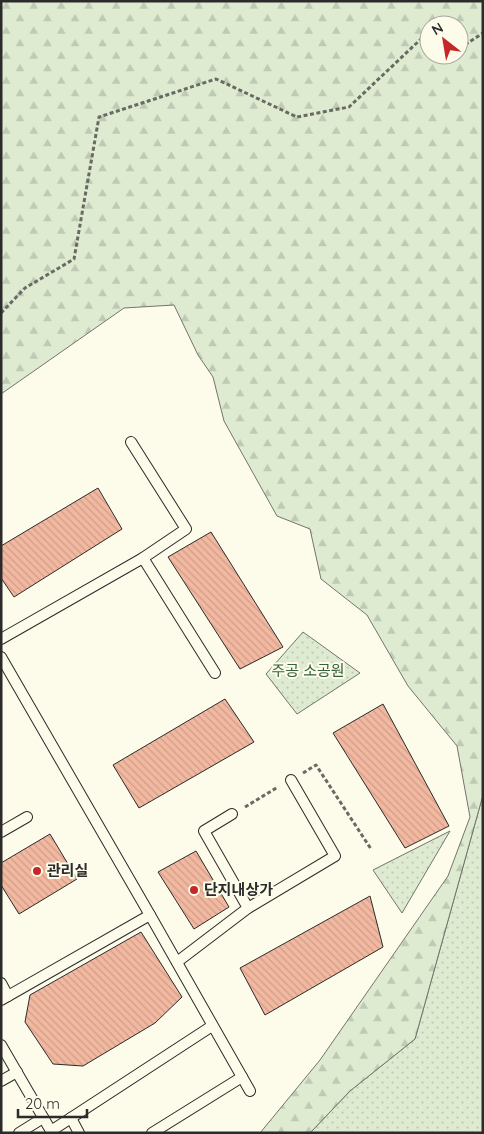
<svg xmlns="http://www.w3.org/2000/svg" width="484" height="1134" font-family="Quicksand,'Noto Sans KR',sans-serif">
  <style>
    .grass { fill: url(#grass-dots); stroke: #74746e }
    .forest { fill: url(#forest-firs); stroke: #74746e; fill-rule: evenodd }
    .building { fill: url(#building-back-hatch); stroke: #2b2b2b }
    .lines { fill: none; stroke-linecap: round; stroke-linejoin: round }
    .lane-casing { stroke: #2b2b2b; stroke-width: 12 }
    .path { stroke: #6a6964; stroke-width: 3; stroke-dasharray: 4 2.5; stroke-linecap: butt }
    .lane { stroke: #fdfbea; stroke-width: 10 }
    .poi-dot { fill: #c62828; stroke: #fdfbea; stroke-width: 2 }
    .labels { text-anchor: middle; stroke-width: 4; stroke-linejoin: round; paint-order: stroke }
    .park-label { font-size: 15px; fill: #34623c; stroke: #fdfbea }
    .poi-label { font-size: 15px; font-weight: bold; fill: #2b2b2b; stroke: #fdfbea; text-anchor: start }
  </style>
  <defs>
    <pattern id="grass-dots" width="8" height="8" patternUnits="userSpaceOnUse" patternTransform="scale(1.25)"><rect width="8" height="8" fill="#deebd1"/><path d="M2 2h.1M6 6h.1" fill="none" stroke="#bfcab4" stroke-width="1.8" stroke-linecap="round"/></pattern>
    <pattern id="forest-firs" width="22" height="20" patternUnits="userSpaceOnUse" patternTransform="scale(1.25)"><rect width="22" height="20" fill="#deebd1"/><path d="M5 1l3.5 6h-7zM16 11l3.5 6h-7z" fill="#bfcab4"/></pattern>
    <pattern id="building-back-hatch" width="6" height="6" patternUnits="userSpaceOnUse" patternTransform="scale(1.25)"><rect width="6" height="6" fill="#f2b8a0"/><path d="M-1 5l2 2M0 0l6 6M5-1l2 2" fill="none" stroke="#d09e8a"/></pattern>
  </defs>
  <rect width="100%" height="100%" fill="#fdfbea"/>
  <g class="grass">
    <path d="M 303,632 L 360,673 L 297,714 L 266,674 Z"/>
    <path d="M 483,795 L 483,1133 L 310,1133 L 350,1091 L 415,1039 Z"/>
    <path d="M 450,831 L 402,913 L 373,870 Z"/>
  </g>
  <path class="forest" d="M 1,1 L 483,1 L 483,795 L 415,1039 L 350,1091 L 310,1133 L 260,1133 L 320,1060 L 448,876 L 470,817 L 457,746 L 408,686 L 367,615 L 321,579 L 310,529 L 277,516 L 224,421 L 213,377 L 198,355 L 174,305 L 124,308 L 1,394 ZM 429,25 L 459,25 L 459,55 L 429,55 Z"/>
  <g class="building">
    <path d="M 98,488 L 122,529 L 14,597 L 1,578 L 1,546 Z"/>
    <path d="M 211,532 L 283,647 L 240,669 L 168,557 Z"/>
    <path d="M 225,699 L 254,742 L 139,808 L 113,765 Z"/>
    <path d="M 383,704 L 449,826 L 405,848 L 333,733 Z"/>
    <path d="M 50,834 L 77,879 L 19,914 L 1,885 L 1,863 Z"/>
    <path d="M 196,851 L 229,907 L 194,929 L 158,872 Z"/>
    <path d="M 370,896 L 383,947 L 265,1015 L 240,968 Z"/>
    <path d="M 141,932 L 182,997 L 155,1023 L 83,1066 L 53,1064 L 25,1022 L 30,995 Z"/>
  </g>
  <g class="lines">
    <g class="lane-casing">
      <g id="lane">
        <path d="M 131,442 L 186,529 L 143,558"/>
        <path d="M 1,639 L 143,558 L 215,673"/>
        <path d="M 1,657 L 150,915 L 250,1091"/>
        <path d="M 232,814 L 204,831 L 248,908"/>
        <path d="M 1,832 L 27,817"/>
        <path d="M 177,962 L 248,908 L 335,856 L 291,780"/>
        <path d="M 1,983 L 8,996"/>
        <path d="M 1,1000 L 150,915"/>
        <path d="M 1,1045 L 51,1131 L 212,1026"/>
        <path d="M 1,1081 L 17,1072"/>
        <path d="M 71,1118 L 79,1133"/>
        <path d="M 19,1133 L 43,1118"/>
        <path d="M 152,1133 L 242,1077"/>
      </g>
    </g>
    <g class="path">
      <path d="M 459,45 L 463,46 L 483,33"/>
      <path d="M 1,313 L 25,288 L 74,259 L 99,117 L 216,79 L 297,117 L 349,107 L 422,38 L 429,39"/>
      <path d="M 303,773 L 316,765 L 371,849"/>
      <path d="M 245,807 L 278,787"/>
    </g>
    <use href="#lane" class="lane"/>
  </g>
  <g class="poi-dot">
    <circle cx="37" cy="871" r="5"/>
    <circle cx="194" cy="890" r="5"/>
  </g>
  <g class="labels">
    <g class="park-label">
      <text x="308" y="676">주공 소공원</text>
    </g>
    <g class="poi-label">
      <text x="47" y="876">관리실</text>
      <text x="204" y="895">단지내상가</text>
    </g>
  </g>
  <rect width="484" height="1134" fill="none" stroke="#2b2b2b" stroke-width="5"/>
  <g transform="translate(444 40) rotate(329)"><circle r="24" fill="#fdfbea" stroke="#a9a89e"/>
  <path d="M0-4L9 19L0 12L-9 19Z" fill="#c62828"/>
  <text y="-8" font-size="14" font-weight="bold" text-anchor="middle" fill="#2b2b2b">N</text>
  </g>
  <path d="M18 1109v8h69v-8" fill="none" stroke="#2b2b2b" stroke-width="2.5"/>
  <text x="25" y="1109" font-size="15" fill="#2b2b2b" stroke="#fdfbea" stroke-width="4" paint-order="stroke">20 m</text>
</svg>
